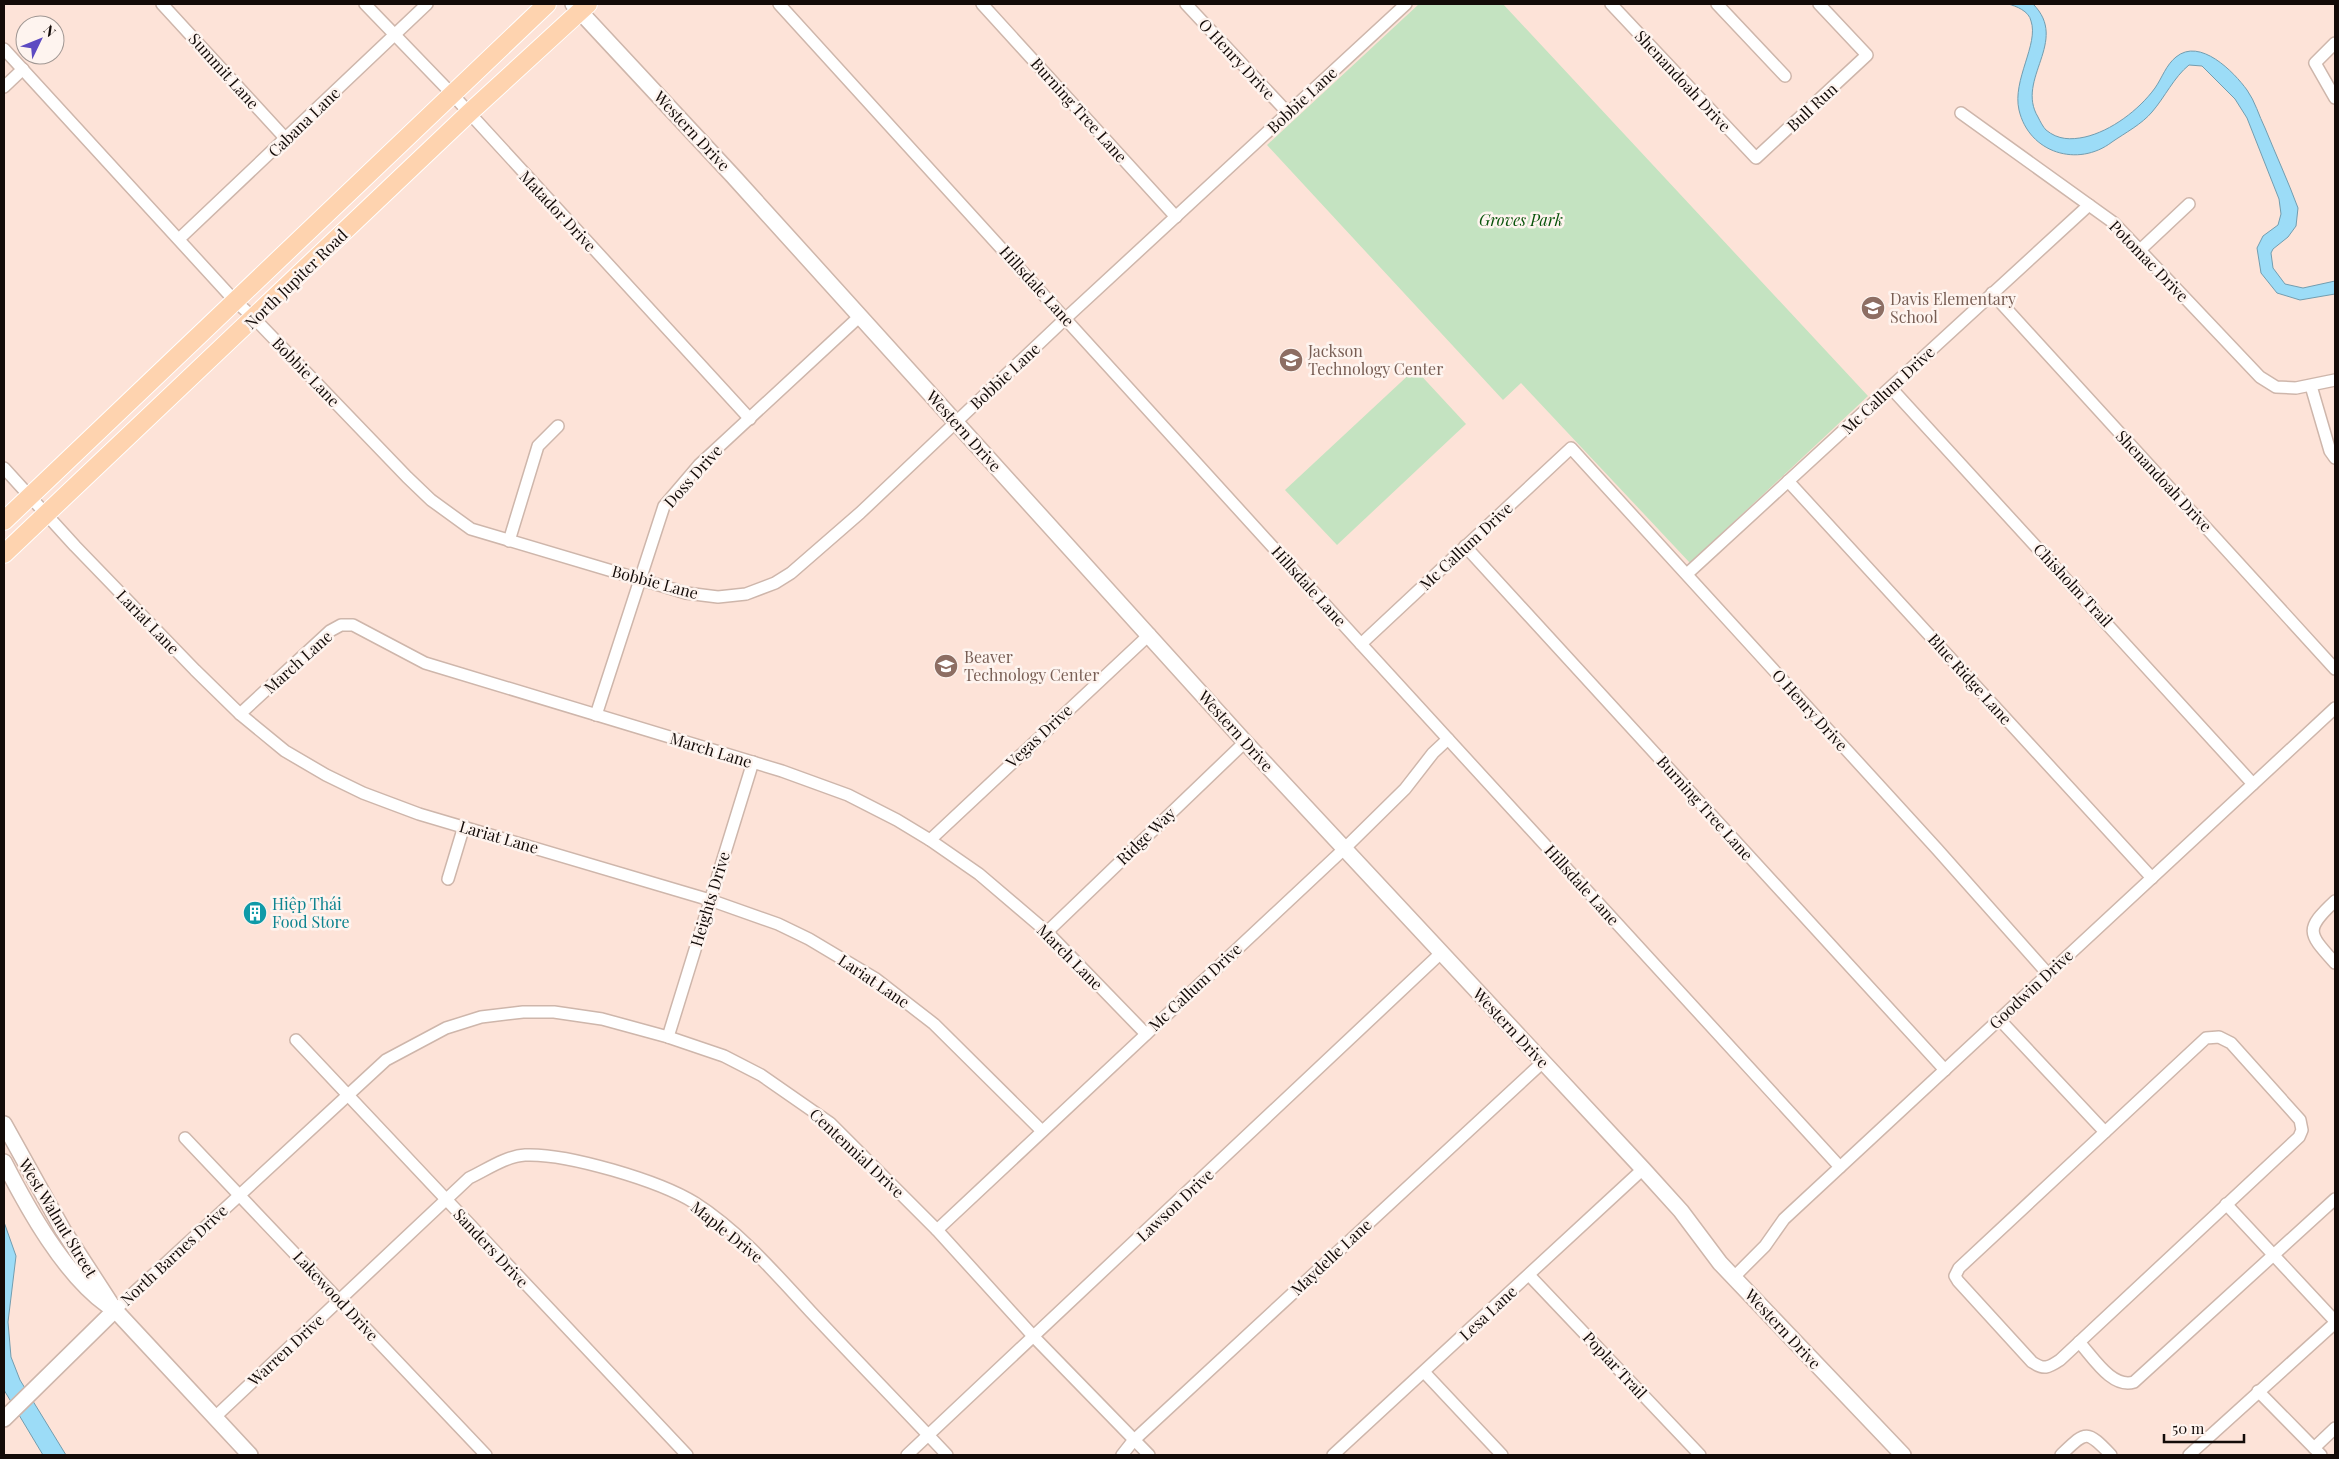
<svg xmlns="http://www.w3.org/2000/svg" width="2339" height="1459" font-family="'Playfair Display',serif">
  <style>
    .green { fill: #c4e3c1 }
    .water { fill: #9cdcf7; stroke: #739daf }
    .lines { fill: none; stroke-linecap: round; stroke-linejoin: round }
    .street-casing { stroke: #ceb6ab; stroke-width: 14 }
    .secondary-casing { stroke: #ceb6ab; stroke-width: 18 }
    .primary-casing { stroke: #fff; stroke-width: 20 }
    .street { stroke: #fff; stroke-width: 11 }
    .secondary { stroke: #fff; stroke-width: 15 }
    .primary { stroke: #fed3af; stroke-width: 18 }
    .labels { text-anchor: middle; stroke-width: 5; stroke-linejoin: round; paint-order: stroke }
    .street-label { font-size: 16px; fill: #130b08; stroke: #fef4ef }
    .park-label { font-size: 16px; font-style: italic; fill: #08530a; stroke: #fef4ef }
    .education-label { font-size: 16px; fill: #785e54; stroke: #fef4ef; text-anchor: start }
    .culture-label { font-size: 16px; fill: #0d838f; stroke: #fef4ef; text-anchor: start }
  </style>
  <rect width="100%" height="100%" fill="#fde3d8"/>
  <g class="green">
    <path d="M 1419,4 L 1503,4 L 1868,396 L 1690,563 L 1521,383 L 1503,400 L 1267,145 Z"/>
    <path d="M 1415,369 L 1466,424 L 1337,545 L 1285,490 Z"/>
  </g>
  <g class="water">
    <path d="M 2008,4 L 2033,4 C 2070,41 2015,79 2038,117 C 2040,121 2043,127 2046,130 C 2058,140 2071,140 2085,137 C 2111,131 2139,110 2155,88 C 2162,78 2166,65 2176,57 C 2200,37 2234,72 2247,90 C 2255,101 2259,116 2265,128 C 2276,155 2288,181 2298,208 L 2296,226 L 2288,237 L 2273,249 L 2271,253 L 2273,268 L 2285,284 L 2303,288 L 2335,281 L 2335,294 L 2300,300 L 2277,293 L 2261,273 L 2257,248 L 2263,236 L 2278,225 L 2281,214 L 2279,199 L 2247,118 L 2235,99 L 2202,66 L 2189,65 C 2174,77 2165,97 2152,112 C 2142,124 2125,133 2112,142 C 2078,168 2029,153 2019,110 C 2012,80 2039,44 2031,21 C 2029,11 2016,6 2008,4 Z"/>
    <path d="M 4,1222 L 16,1256 L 8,1322 L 11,1357 L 20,1380 L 66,1455 L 43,1455 L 4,1390 Z"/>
  </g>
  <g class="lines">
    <g class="street-casing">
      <g id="street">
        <path d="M 162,4 L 286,139"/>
        <path d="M 365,4 L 452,94 L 750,419"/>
        <path d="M 779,4 L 1361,644 L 1840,1167"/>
        <path d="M 982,4 L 1176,217"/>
        <path d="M 1186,4 L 1288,113"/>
        <path d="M 1611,4 L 1756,158 L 1867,55 L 1819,4"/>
        <path d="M 1717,4 L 1785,76"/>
        <path d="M 2335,43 L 2315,63 L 2335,98"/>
        <path d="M 4,49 L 234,300 L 254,318 L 407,477 L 431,500 L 471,529 L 686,593 L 718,597 L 746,594 L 775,583 L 791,573 L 860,513 L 1066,318 L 1406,4"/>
        <path d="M 4,87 L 23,69"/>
        <path d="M 1961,113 L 2114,223 L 2260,377 L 2276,387 L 2296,388 L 2335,380"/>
        <path d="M 179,239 L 427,4"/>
        <path d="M 2140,250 L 2189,204"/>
        <path d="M 1992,293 L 2335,669"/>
        <path d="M 2311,386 L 2330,451 L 2335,458"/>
        <path d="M 1891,388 L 2253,784"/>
        <path d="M 4,468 L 75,546 L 195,670 L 240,714 L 285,751 L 326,775 L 363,793 L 419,814 L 710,900 L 778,924 L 809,939 L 876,979 L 934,1024 L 1042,1131"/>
        <path d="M 1788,481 L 2152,878"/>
        <path d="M 509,541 L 538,446 L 558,426"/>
        <path d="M 1465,546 L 1945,1070"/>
        <path d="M 1687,574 L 2089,205"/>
        <path d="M 1361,644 L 1571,448 L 1937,849 L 2048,974"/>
        <path d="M 240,714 L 330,631 L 341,625 L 353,625 L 425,663 L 782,771 L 848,795 L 897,820 L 930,840 L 979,874 L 1047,932 L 1146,1034"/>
        <path d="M 596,715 L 664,506 L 699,465 L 860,316"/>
        <path d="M 930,840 L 1150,634"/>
        <path d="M 448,879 L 464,826"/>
        <path d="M 2335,901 C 2304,930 2308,933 2335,963"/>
        <path d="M 1047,932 L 1245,742"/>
        <path d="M 1999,1019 L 2105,1132"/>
        <path d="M 668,1037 L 753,762"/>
        <path d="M 2219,1037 L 2231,1043 L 2300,1120 L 2302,1130 L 2299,1137 L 2060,1360 C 2048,1368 2044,1370 2032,1362 L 1958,1281 L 1955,1276 L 1959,1268 L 2206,1038 Z"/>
        <path d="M 296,1040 L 687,1455"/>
        <path d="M 185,1138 L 486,1455"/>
        <path d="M 2226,1204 L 2335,1321"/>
        <path d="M 937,1230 L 1344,849 L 1405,789 L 1433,753 L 1448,739"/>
        <path d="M 1529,1275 L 1700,1455"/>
        <path d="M 1734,1277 L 1765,1246 L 1784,1219 L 2335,708"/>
        <path d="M 115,1310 L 386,1060 L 446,1028 L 481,1017 L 523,1012 L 554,1012 L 602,1019 L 668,1037 L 724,1056 L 761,1075 L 830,1123 L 937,1230 L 1034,1337 L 1149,1455"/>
        <path d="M 2079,1342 C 2093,1357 2112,1389 2134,1382 L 2335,1199"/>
        <path d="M 1424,1372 L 1502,1455"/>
        <path d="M 2258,1391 L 2321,1455"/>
        <path d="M 215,1417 L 469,1178 C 486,1170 506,1156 525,1155 C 567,1153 660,1181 695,1203 C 739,1231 776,1274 811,1312 C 856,1360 902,1407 947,1455"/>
        <path d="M 2314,1448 L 2335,1428"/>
        <path d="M 907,1455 L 1441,953"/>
        <path d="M 1122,1455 L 1133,1441 L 1543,1062"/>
        <path d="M 1333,1455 L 1643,1169"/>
        <path d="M 2061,1455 C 2086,1431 2086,1429 2111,1455"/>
        <path d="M 2189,1455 L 2335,1323"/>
      </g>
    </g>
    <g class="secondary-casing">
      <g id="secondary">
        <path d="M 573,4 L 733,176 L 1245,742 L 1643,1169 L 1681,1211 L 1720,1263 L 1903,1455"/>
        <path d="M 4,1124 L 63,1230 L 115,1310 L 250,1455"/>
        <path d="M 4,1162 C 28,1209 64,1274 107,1305"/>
        <path d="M 4,1419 L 115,1310"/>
      </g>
    </g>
    <g class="primary-casing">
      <g id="primary">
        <path d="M 4,521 L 547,4"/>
        <path d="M 4,554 L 469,113 L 588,4"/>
      </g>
    </g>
    <use href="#street" class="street"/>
    <use href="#secondary" class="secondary"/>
    <use href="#primary" class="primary"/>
  </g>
  <defs>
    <g id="school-disc" transform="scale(1.25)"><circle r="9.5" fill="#8d6e63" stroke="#fef4ef"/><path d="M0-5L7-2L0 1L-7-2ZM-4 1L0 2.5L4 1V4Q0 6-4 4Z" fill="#fff"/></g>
    <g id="building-disc" transform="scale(1.25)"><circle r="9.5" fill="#0f9aa8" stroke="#fef4ef"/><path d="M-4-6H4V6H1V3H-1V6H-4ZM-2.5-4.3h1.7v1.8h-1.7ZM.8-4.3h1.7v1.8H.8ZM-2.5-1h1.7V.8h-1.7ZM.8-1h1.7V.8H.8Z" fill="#fff"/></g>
  </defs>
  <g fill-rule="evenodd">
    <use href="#school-disc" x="1873" y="308"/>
    <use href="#school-disc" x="1291" y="360"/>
    <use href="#school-disc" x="946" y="666"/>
    <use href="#building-disc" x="255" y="913"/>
  </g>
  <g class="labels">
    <g class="street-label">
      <text transform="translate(1237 59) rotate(47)" y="6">O Henry Drive</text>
      <text transform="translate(224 71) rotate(48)" y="6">Summit Lane</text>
      <text transform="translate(1683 81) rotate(47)" y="6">Shenandoah Drive</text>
      <text transform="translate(1302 100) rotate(-43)" y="6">Bobbie Lane</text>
      <text transform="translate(1812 107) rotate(-43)" y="6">Bull Run</text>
      <text transform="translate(1079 110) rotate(48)" y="6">Burning Tree Lane</text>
      <text transform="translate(304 122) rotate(-44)" y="6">Cabana Lane</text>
      <text transform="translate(692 131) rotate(47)" y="6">Western Drive</text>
      <text transform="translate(558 211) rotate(47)" y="6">Matador Drive</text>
      <text transform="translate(2149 261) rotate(46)" y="6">Potomac Drive</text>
      <text transform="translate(296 279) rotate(-44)" y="6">North Jupiter Road</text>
      <text transform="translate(1037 286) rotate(48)" y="6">Hillsdale Lane</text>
      <text transform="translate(306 372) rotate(46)" y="6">Bobbie Lane</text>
      <text transform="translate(1005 376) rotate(-43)" y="6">Bobbie Lane</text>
      <text transform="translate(1888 390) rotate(-43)" y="6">Mc Callum Drive</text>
      <text transform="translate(964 431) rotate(48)" y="6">Western Drive</text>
      <text transform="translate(693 476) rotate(-48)" y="6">Doss Drive</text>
      <text transform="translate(2164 481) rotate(47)" y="6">Shenandoah Drive</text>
      <text transform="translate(1466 546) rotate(-43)" y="6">Mc Callum Drive</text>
      <text transform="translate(655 582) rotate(15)" y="6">Bobbie Lane</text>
      <text transform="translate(2073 585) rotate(47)" y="6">Chisholm Trail</text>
      <text transform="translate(1309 586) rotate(48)" y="6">Hillsdale Lane</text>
      <text transform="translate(148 622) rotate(46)" y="6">Lariat Lane</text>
      <text transform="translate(298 662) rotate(-42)" y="6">March Lane</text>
      <text transform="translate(1970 679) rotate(48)" y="6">Blue Ridge Lane</text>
      <text transform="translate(1810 710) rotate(48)" y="6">O Henry Drive</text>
      <text transform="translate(1236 731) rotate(48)" y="6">Western Drive</text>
      <text transform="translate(1039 736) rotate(-43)" y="6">Vegas Drive</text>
      <text transform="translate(711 750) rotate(17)" y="6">March Lane</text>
      <text transform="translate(1705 808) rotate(48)" y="6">Burning Tree Lane</text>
      <text transform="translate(1146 836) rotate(-44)" y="6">Ridge Way</text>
      <text transform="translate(499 837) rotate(16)" y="6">Lariat Lane</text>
      <text transform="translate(1582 885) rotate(48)" y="6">Hillsdale Lane</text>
      <text transform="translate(710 899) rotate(-73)" y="6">Heights Drive</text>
      <text transform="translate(1070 957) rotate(45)" y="6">March Lane</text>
      <text transform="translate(874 981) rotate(34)" y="6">Lariat Lane</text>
      <text transform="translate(1195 987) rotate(-43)" y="6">Mc Callum Drive</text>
      <text transform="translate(2031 989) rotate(-43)" y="6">Goodwin Drive</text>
      <text transform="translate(1511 1028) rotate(47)" y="6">Western Drive</text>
      <text transform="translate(857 1153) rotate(43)" y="6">Centennial Drive</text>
      <text transform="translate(1175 1205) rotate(-43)" y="6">Lawson Drive</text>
      <text transform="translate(58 1218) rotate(59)" y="6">West Walnut Street</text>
      <text transform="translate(727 1232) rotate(39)" y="6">Maple Drive</text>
      <text transform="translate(491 1248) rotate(47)" y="6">Sanders Drive</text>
      <text transform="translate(174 1255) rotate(-43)" y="6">North Barnes Drive</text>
      <text transform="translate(1331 1257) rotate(-43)" y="6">Maydelle Lane</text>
      <text transform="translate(336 1296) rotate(47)" y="6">Lakewood Drive</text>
      <text transform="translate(1488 1313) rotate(-43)" y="6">Lesa Lane</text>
      <text transform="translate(1783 1329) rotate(47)" y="6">Western Drive</text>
      <text transform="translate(286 1350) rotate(-43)" y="6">Warren Drive</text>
      <text transform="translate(1615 1365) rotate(47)" y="6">Poplar Trail</text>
    </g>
    <g class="park-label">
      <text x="1521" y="226">Groves Park</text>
    </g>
    <g class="education-label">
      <text x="1890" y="305">Davis Elementary<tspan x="1890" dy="18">School</tspan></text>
      <text x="1308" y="357">Jackson<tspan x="1308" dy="18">Technology Center</tspan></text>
      <text x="964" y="663">Beaver<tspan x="964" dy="18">Technology Center</tspan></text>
    </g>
    <g class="culture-label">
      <text x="272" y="910">Hiệp Thái<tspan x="272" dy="18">Food Store</tspan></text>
    </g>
  </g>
  <rect width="2339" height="1459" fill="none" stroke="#130b08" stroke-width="10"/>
  <g transform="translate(40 40) rotate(47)"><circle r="24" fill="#fef4ef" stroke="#a09793"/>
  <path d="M0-4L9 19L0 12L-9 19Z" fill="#5d4ac2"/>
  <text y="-8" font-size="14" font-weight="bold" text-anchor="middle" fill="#130b08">N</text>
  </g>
  <path d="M2164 1434v8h80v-8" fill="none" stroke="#130b08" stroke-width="2.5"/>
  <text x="2172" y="1434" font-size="15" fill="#130b08" stroke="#fef4ef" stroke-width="4" paint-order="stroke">50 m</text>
</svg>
